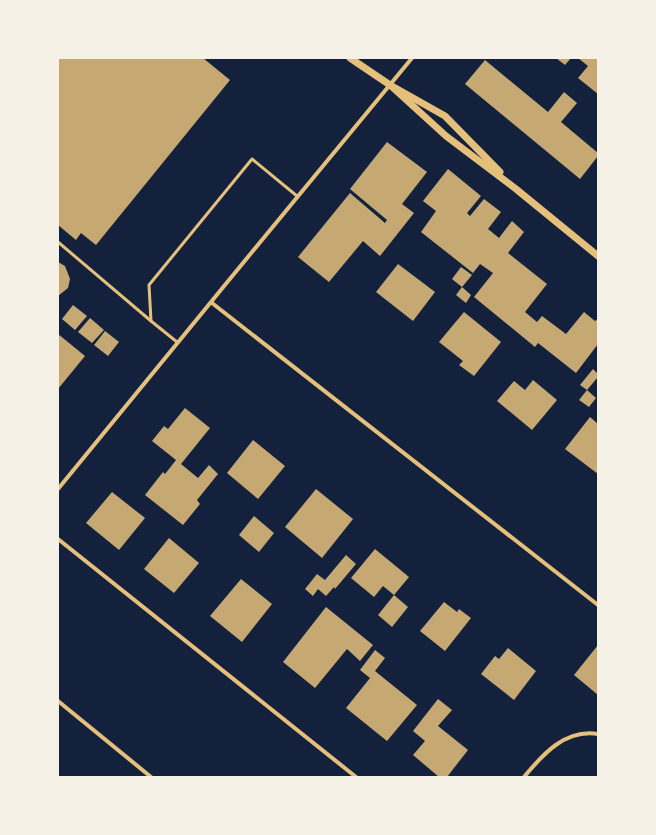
<svg xmlns="http://www.w3.org/2000/svg" width="656" height="835" font-family="'Source Sans 3',sans-serif">
  <style>
    .building { fill: #c6a872 }
    .lines { fill: none; stroke-linecap: round; stroke-linejoin: round }
    .service { stroke: #e5c07b; stroke-width: 3 }
    .minor { stroke: #e5c07b; stroke-width: 4 }
    .tertiary { stroke: #e5c07b; stroke-width: 7 }
  </style>
  <rect width="100%" height="100%" fill="#14213d"/>
  <g class="building">
    <path d="M 58,58 L 203,58 L 230,80 L 96,245 L 81,233 L 76,240 L 58,225 Z"/>
    <path d="M 556,58 L 571,58 L 565,65 Z"/>
    <path d="M 578,58 L 598,58 L 598,94 L 578,78 L 588,66 Z"/>
    <path d="M 485,60 L 548,112 L 564,92 L 577,103 L 561,122 L 598,153 L 598,156 L 580,179 L 465,84 Z"/>
    <path d="M 387,142 L 427,172 L 402,204 L 414,213 L 380,256 L 363,241 L 329,282 L 298,257 L 350,193 L 385,223 L 387,220 L 350,189 Z"/>
    <path d="M 448,169 L 481,196 L 467,213 L 470,216 L 484,199 L 501,212 L 488,229 L 499,238 L 512,221 L 524,232 L 508,253 L 547,284 L 525,312 L 537,322 L 542,316 L 566,334 L 584,312 L 595,321 L 598,319 L 598,344 L 576,373 L 538,343 L 535,347 L 474,297 L 493,273 L 480,264 L 473,273 L 421,232 L 436,211 L 423,201 Z"/>
    <path d="M 58,262 L 65,266 L 70,279 L 68,288 L 58,296 Z"/>
    <path d="M 398,264 L 435,292 L 413,321 L 376,292 Z"/>
    <path d="M 461,267 L 472,275 L 462,287 L 452,279 Z"/>
    <path d="M 462,287 L 471,295 L 466,303 L 456,295 Z"/>
    <path d="M 73,305 L 87,316 L 75,330 L 62,319 Z"/>
    <path d="M 464,312 L 501,342 L 474,376 L 459,365 L 463,361 L 439,342 Z"/>
    <path d="M 90,318 L 104,330 L 92,343 L 78,332 Z"/>
    <path d="M 105,331 L 119,342 L 108,356 L 94,345 Z"/>
    <path d="M 58,334 L 85,356 L 58,389 Z"/>
    <path d="M 593,369 L 598,374 L 598,377 L 587,390 L 580,385 Z"/>
    <path d="M 533,380 L 557,400 L 532,430 L 497,401 L 514,381 L 525,390 Z"/>
    <path d="M 587,390 L 596,398 L 589,407 L 579,400 Z"/>
    <path d="M 185,408 L 210,428 L 181,464 L 198,478 L 209,465 L 218,474 L 197,500 L 200,504 L 183,525 L 145,495 L 163,472 L 165,474 L 176,460 L 152,441 L 164,426 L 168,429 Z"/>
    <path d="M 590,417 L 598,424 L 598,474 L 565,449 Z"/>
    <path d="M 253,440 L 285,466 L 258,499 L 227,473 Z"/>
    <path d="M 316,489 L 353,519 L 322,558 L 285,527 Z"/>
    <path d="M 112,492 L 145,518 L 119,550 L 86,523 Z"/>
    <path d="M 254,516 L 274,533 L 259,552 L 239,535 Z"/>
    <path d="M 169,538 L 199,563 L 174,593 L 144,569 Z"/>
    <path d="M 375,549 L 409,577 L 394,595 L 383,586 L 374,597 L 351,578 Z"/>
    <path d="M 346,555 L 356,564 L 335,589 L 334,587 L 326,596 L 318,589 L 313,596 L 305,589 L 317,574 L 325,580 Z"/>
    <path d="M 241,579 L 272,604 L 242,642 L 210,616 Z"/>
    <path d="M 394,595 L 408,607 L 392,627 L 378,615 Z"/>
    <path d="M 444,602 L 457,612 L 459,609 L 471,618 L 445,651 L 420,631 Z"/>
    <path d="M 326,607 L 373,645 L 360,661 L 347,649 L 315,688 L 283,662 Z"/>
    <path d="M 598,645 L 598,695 L 574,675 Z"/>
    <path d="M 508,648 L 536,671 L 514,700 L 481,674 L 495,656 L 499,659 Z"/>
    <path d="M 375,650 L 385,658 L 375,671 L 417,705 L 387,741 L 346,708 L 370,678 L 360,670 Z"/>
    <path d="M 438,699 L 452,710 L 438,726 L 468,750 L 447,777 L 439,777 L 413,755 L 425,741 L 413,731 Z"/>
  </g>
  <g class="lines">
    <g class="service">
      <path d="M 58,242 L 151,321"/>
      <path d="M 177,342 L 151,321 L 149,285 L 252,159 L 297,196"/>
    </g>
    <g class="minor">
      <path d="M 212,303 L 598,605"/>
      <path d="M 58,489 C 175,345 294,201 412,58"/>
      <path d="M 58,539 L 356,777"/>
      <path d="M 58,701 L 151,777"/>
      <path d="M 524,777 C 543,754 565,729 598,734"/>
    </g>
    <g class="tertiary">
      <path d="M 350,58 L 390,85 L 445,116 L 500,172"/>
      <path d="M 390,85 L 446,136 L 516,189 L 598,256"/>
    </g>
  </g>
  <rect width="656" height="835" fill="none" stroke="#f6f1e7" stroke-width="118"/>
</svg>
